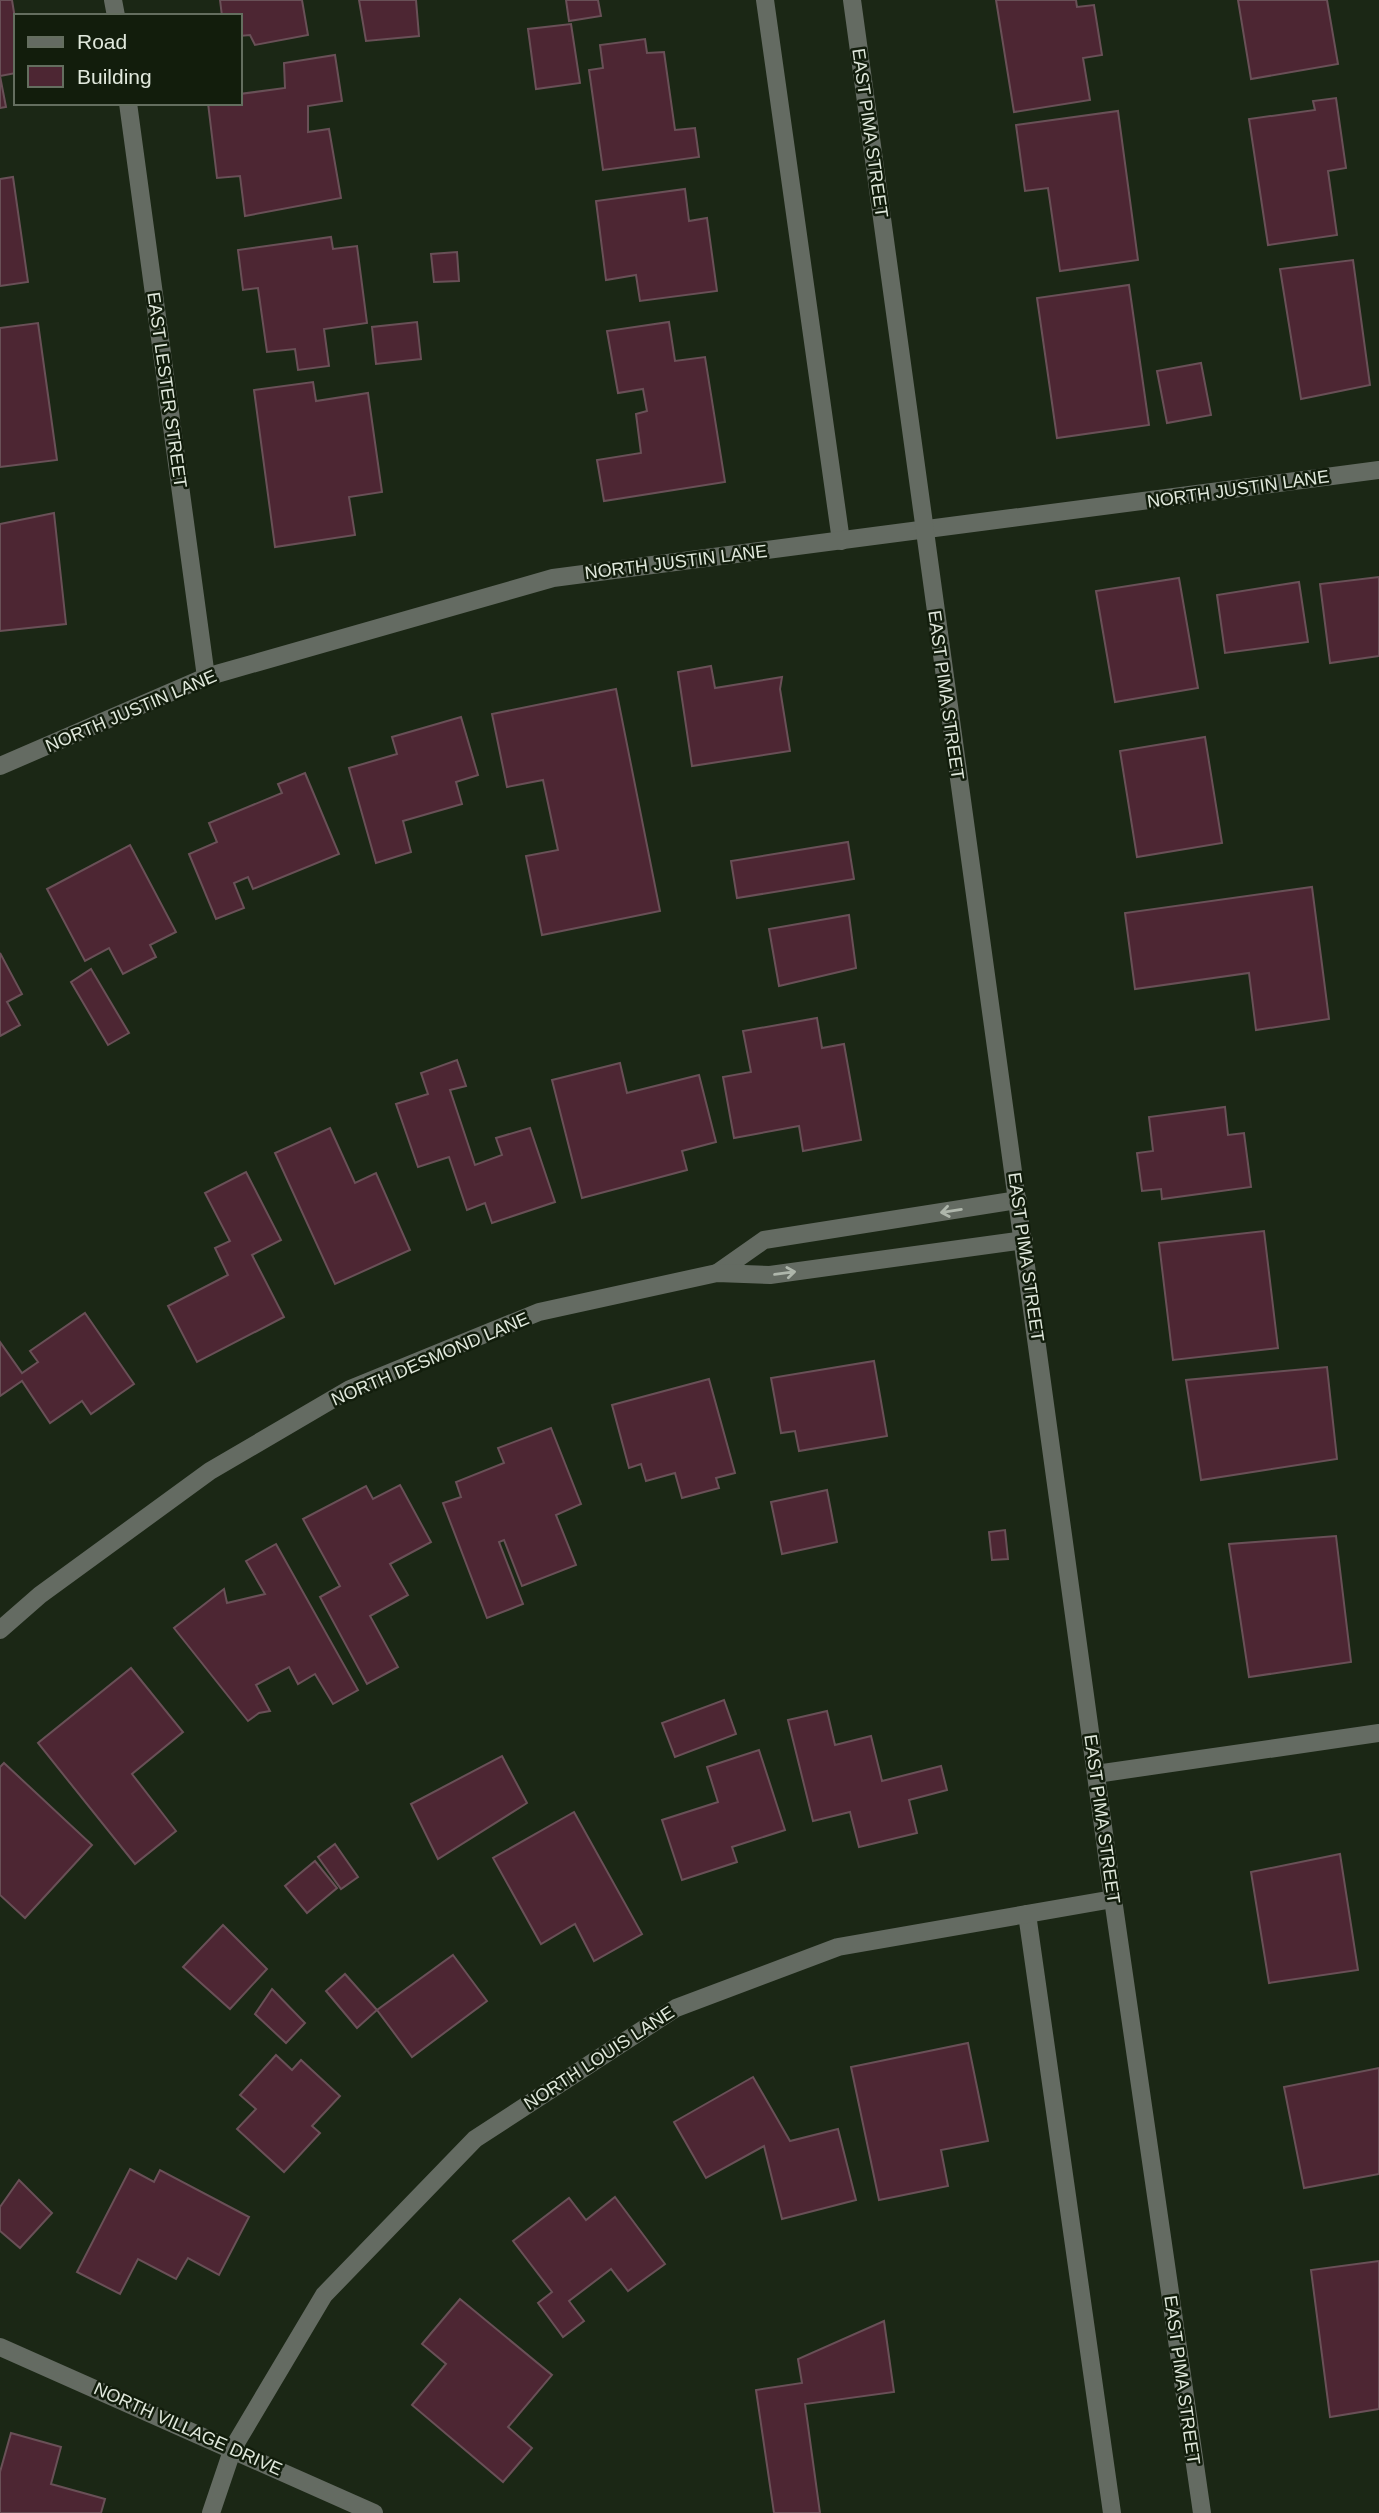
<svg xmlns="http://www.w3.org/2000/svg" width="1379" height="2513" font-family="Helvetica,sans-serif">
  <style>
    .building { fill: #4d2633; stroke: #695057; stroke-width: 2 }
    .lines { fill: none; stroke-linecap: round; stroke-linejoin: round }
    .minor { stroke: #646b62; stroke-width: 18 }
    .tertiary { stroke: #646b62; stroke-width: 18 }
    .oneway { stroke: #aeb6ab }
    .labels { text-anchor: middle; stroke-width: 5; stroke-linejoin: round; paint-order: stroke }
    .street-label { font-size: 18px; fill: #e0e8dc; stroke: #121d0c }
  </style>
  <rect width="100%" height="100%" fill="#1b2715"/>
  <g class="building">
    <path d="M 0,0 L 12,0 L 16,25 L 16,73 L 0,76 L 6,107 L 0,108 Z"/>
    <path d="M 220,0 L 302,0 L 308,35 L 255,45 L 250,35 L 240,36 L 240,16 L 222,16 Z"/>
    <path d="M 359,0 L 416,0 L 419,36 L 366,41 Z"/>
    <path d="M 566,0 L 598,0 L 601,16 L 569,21 Z"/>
    <path d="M 996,0 L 1076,0 L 1077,7 L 1094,5 L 1102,55 L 1083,58 L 1090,100 L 1014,112 Z"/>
    <path d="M 1238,0 L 1327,0 L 1338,64 L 1251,79 Z"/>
    <path d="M 571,24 L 580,83 L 536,89 L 528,29 Z"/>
    <path d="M 645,39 L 647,53 L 664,52 L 675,130 L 695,128 L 699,157 L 603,170 L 589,70 L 603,68 L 600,45 Z"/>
    <path d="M 335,55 L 342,101 L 308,106 L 308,132 L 329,129 L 341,198 L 245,216 L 240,176 L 217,178 L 208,103 L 240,103 L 240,94 L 285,88 L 284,63 Z"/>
    <path d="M 1336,98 L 1346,168 L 1328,171 L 1337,235 L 1268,245 L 1249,119 L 1315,110 L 1313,101 Z"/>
    <path d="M 1118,111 L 1138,260 L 1060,271 L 1048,188 L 1025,191 L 1016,125 Z"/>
    <path d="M 13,177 L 28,282 L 0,286 L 0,179 Z"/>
    <path d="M 685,189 L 689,221 L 707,218 L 717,291 L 640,301 L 636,275 L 606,280 L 596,201 Z"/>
    <path d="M 331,237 L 333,249 L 357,246 L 367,323 L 324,329 L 329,366 L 298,370 L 295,349 L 267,352 L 258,288 L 243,290 L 238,250 Z"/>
    <path d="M 457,252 L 459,281 L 434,282 L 431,254 Z"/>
    <path d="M 1353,260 L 1370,385 L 1301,399 L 1280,269 Z"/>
    <path d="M 1129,285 L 1149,425 L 1057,438 L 1037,298 Z"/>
    <path d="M 417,322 L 421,359 L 376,364 L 372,327 Z"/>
    <path d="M 669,322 L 675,361 L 705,357 L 725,482 L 604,501 L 597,460 L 641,453 L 636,414 L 647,411 L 643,389 L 618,393 L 607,331 Z"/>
    <path d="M 38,323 L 57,460 L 0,467 L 0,328 Z"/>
    <path d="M 1201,363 L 1211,415 L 1167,423 L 1157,371 Z"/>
    <path d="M 313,382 L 316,401 L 368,393 L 382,492 L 349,497 L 355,535 L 275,547 L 254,390 Z"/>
    <path d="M 54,513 L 66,624 L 0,631 L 0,524 Z"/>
    <path d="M 1379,577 L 1379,656 L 1330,663 L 1320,584 Z"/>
    <path d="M 1179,578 L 1198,688 L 1115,702 L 1096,591 Z"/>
    <path d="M 1299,582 L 1308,642 L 1225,653 L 1217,595 Z"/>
    <path d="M 711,666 L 715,688 L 782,677 L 780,689 L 790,751 L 692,766 L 678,672 Z"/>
    <path d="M 616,689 L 660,911 L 542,935 L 526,856 L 558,850 L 543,780 L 507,787 L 492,714 Z"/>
    <path d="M 461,717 L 478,775 L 456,782 L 462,804 L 403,821 L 411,852 L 376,863 L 349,768 L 397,754 L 392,737 Z"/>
    <path d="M 1205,737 L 1222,843 L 1137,857 L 1120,751 Z"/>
    <path d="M 305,773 L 339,854 L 253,889 L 248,877 L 234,883 L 244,908 L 216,919 L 189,854 L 217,842 L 209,823 L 282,793 L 278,784 Z"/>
    <path d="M 848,842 L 854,879 L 737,898 L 731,861 Z"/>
    <path d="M 130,845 L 176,932 L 150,945 L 156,957 L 123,974 L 109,948 L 85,961 L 47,889 Z"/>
    <path d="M 1312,887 L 1329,1019 L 1256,1030 L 1249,973 L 1135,989 L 1125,913 Z"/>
    <path d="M 849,915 L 856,968 L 779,986 L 769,929 Z"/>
    <path d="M 0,953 L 22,994 L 7,1002 L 20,1025 L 0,1036 Z"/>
    <path d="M 91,969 L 129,1033 L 108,1045 L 71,982 Z"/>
    <path d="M 817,1018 L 822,1048 L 844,1044 L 861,1140 L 803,1151 L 799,1126 L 734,1138 L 723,1077 L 751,1072 L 743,1031 Z"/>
    <path d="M 457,1060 L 466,1086 L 450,1090 L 475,1165 L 502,1155 L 496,1138 L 530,1128 L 555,1202 L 492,1223 L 485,1203 L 467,1210 L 449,1157 L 418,1167 L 396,1104 L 428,1094 L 421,1073 Z"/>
    <path d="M 620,1063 L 627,1093 L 699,1075 L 716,1142 L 682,1151 L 687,1170 L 582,1198 L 552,1080 Z"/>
    <path d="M 1225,1107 L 1228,1135 L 1244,1133 L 1251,1187 L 1162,1199 L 1161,1189 L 1142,1191 L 1137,1153 L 1153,1151 L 1149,1117 Z"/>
    <path d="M 330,1128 L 355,1183 L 376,1173 L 410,1250 L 335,1284 L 275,1153 Z"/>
    <path d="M 246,1172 L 281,1240 L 252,1255 L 284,1317 L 197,1362 L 168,1306 L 228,1275 L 215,1248 L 230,1241 L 205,1193 Z"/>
    <path d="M 1264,1231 L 1278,1348 L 1173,1360 L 1159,1243 Z"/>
    <path d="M 85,1313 L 134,1384 L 91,1414 L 82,1401 L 50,1423 L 22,1381 L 0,1396 L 0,1342 L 22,1373 L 38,1362 L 30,1351 Z"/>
    <path d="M 874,1361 L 887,1436 L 799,1451 L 795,1431 L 781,1433 L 771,1378 Z"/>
    <path d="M 1327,1367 L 1337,1459 L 1201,1480 L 1186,1380 Z"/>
    <path d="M 709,1379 L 735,1473 L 716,1478 L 719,1488 L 682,1498 L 675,1473 L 646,1481 L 641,1464 L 629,1468 L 612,1405 Z"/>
    <path d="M 551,1428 L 581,1504 L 556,1515 L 576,1565 L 522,1586 L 504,1540 L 499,1542 L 523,1604 L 487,1618 L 443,1503 L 461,1497 L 456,1482 L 504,1463 L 498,1448 Z"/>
    <path d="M 400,1485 L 431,1542 L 390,1564 L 408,1595 L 370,1616 L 398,1667 L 367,1684 L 320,1597 L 340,1586 L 303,1519 L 366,1486 L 373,1499 Z"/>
    <path d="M 827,1490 L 837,1542 L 782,1554 L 771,1502 Z"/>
    <path d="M 1005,1530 L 1008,1559 L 992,1560 L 989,1532 Z"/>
    <path d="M 1336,1536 L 1351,1662 L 1249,1677 L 1229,1544 Z"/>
    <path d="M 276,1544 L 358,1690 L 333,1704 L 315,1674 L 298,1684 L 289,1667 L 256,1685 L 270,1711 L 259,1713 L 248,1721 L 174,1628 L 224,1589 L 227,1603 L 265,1594 L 246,1561 Z"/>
    <path d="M 131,1668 L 183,1732 L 132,1774 L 176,1831 L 135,1864 L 38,1743 Z"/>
    <path d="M 724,1700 L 736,1734 L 675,1757 L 662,1723 Z"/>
    <path d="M 827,1711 L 835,1745 L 871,1736 L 882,1781 L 941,1766 L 947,1790 L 909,1800 L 917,1833 L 859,1847 L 850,1812 L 813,1821 L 788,1720 Z"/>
    <path d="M 759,1750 L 785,1830 L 732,1847 L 737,1862 L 682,1880 L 662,1820 L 718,1802 L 707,1767 Z"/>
    <path d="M 502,1756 L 527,1803 L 438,1859 L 411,1804 Z"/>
    <path d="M 4,1763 L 92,1845 L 25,1918 L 0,1895 L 0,1767 Z"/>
    <path d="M 574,1812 L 642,1934 L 594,1961 L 575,1924 L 541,1944 L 493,1858 Z"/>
    <path d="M 335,1844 L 358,1877 L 341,1889 L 318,1857 Z"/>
    <path d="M 1340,1854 L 1358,1970 L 1269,1983 L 1251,1872 Z"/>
    <path d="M 315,1861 L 337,1888 L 307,1913 L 285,1886 Z"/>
    <path d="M 223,1925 L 267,1969 L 230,2009 L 183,1967 Z"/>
    <path d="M 453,1955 L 487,2001 L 412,2057 L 377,2010 Z"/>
    <path d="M 345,1974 L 377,2010 L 357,2028 L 326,1991 Z"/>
    <path d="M 272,1989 L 305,2023 L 286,2043 L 255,2014 Z"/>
    <path d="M 968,2043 L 988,2141 L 941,2150 L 948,2186 L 879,2200 L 851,2067 Z"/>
    <path d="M 276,2055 L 292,2070 L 301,2060 L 340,2096 L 312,2126 L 320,2133 L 284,2172 L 237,2129 L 256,2109 L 240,2095 Z"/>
    <path d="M 1379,2068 L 1379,2174 L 1304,2188 L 1284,2087 Z"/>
    <path d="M 753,2077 L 790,2141 L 838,2129 L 856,2200 L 782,2219 L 764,2146 L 706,2178 L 674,2122 Z"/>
    <path d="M 130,2169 L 154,2182 L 160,2170 L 249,2217 L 219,2275 L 188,2258 L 176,2279 L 138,2259 L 120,2294 L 77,2272 Z"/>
    <path d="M 19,2180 L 52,2213 L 20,2248 L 0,2231 L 0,2207 Z"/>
    <path d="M 615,2197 L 665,2264 L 628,2291 L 611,2269 L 569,2301 L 584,2321 L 563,2337 L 538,2303 L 552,2292 L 513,2241 L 569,2198 L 586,2220 Z"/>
    <path d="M 1379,2261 L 1379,2409 L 1330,2417 L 1311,2270 Z"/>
    <path d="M 460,2299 L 552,2375 L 508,2427 L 532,2448 L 503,2482 L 412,2405 L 446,2364 L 422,2344 Z"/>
    <path d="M 884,2321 L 894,2392 L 805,2404 L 820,2513 L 774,2513 L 756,2390 L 802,2383 L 798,2359 Z"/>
    <path d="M 11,2433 L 61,2447 L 51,2484 L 105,2499 L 101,2513 L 0,2513 L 0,2472 Z"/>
  </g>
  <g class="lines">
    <g class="minor">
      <path d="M 113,0 L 116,16"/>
      <path d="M 765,0 L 841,541"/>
      <path d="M 128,103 L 206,677"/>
      <path d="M 0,766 L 206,677 L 553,578 L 1379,470"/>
      <path d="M 717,1273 L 764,1240 L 1018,1200"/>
      <path d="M 0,1630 L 40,1595 L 210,1471 L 350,1389 L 539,1312 L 717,1273 L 770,1275 L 1024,1240"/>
      <path d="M 1096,1774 L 1379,1733"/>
      <path d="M 1027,1914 L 1112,2513"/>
      <path d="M 0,2347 L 374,2513"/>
      <path d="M 211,2513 L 233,2448 L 324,2295 L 475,2139 L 676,2008 L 838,1947 L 1113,1899"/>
    </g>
    <path class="tertiary" d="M 852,0 L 1113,1899 L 1202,2513"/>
  </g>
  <defs><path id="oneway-shaft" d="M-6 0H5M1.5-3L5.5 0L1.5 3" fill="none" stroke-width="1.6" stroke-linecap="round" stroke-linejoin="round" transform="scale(1.75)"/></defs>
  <g class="oneway">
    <use href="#oneway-shaft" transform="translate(951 1211) rotate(171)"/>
    <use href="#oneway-shaft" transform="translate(785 1273) rotate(-8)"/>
  </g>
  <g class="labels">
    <g class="street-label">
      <text transform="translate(870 133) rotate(82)" y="6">EAST PIMA STREET</text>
      <text transform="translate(167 390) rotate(82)" y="6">EAST LESTER STREET</text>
      <text transform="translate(1238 489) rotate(-8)" y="6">NORTH JUSTIN LANE</text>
      <text transform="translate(676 562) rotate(-7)" y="6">NORTH JUSTIN LANE</text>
      <text transform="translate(946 695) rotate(82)" y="6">EAST PIMA STREET</text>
      <text transform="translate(131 711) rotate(-23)" y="6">NORTH JUSTIN LANE</text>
      <text transform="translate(1026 1257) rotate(82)" y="6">EAST PIMA STREET</text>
      <text transform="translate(430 1359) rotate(-23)" y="6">NORTH DESMOND LANE</text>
      <text transform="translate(1102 1819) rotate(82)" y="6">EAST PIMA STREET</text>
      <text transform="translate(599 2058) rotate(-33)" y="6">NORTH LOUIS LANE</text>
      <text transform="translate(1182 2380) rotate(82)" y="6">EAST PIMA STREET</text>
      <text transform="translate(188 2429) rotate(24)" y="6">NORTH VILLAGE DRIVE</text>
    </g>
  </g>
  <rect x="14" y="14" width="228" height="91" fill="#121d0c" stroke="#646e5f" stroke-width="2"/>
  <rect x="28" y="37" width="35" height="10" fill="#646b62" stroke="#646e5f" stroke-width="2"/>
  <text x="77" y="49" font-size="21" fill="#e0e8dc">Road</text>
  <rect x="28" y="66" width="35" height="21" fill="#4d2633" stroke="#646e5f" stroke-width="2"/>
  <text x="77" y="84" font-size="21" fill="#e0e8dc">Building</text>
</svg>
